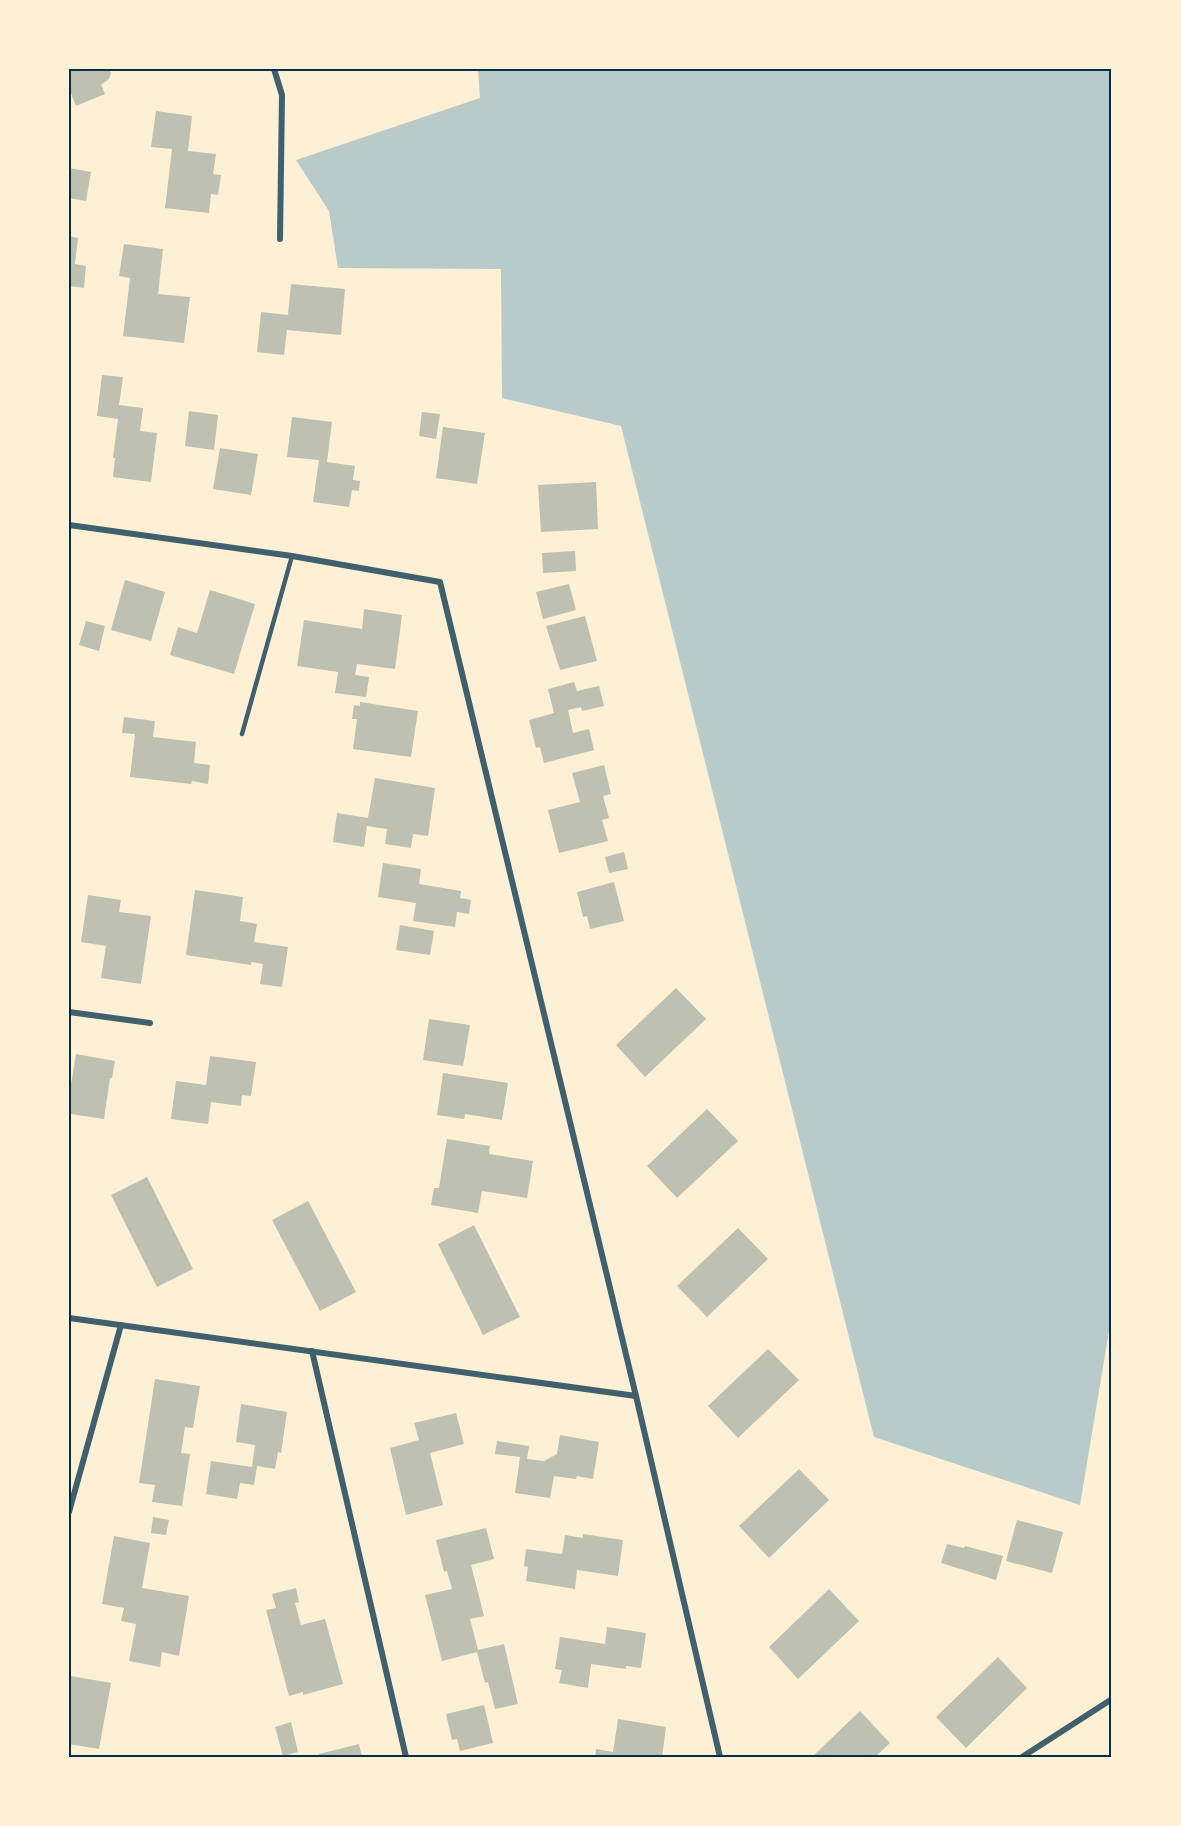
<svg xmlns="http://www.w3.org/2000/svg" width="1181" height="1826" font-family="'Exo 2',sans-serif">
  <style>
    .green { fill: #b9caca }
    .building { fill: #bec0b2 }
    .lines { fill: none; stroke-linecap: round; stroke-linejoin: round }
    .service { stroke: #3f606c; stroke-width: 4.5 }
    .minor { stroke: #3f606c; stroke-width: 6 }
    .neatline { fill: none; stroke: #003049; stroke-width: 2 }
  </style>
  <rect width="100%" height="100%" fill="#fdf0d5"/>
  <path class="green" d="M 478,69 L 1112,69 L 1112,1313 L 1080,1505 L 874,1437 L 621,426 L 502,398 L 501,269 L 338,268 L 329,211 L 296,160 L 480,98 Z"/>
  <g class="building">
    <path d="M 69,69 L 109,69 L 111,73 L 109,79 L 101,85 L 105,94 L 76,106 L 69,88 Z"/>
    <path d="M 156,111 L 192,116 L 188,151 L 216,154 L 213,174 L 221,175 L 218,195 L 211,194 L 209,213 L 165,208 L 172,149 L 151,147 Z"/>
    <path d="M 69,168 L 91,172 L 86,201 L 69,198 Z"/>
    <path d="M 69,236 L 78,238 L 75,264 L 86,266 L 84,288 L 69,286 Z"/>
    <path d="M 124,244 L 163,249 L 158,294 L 190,297 L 184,343 L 123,336 L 130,278 L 119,276 Z"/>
    <path d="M 291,284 L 345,289 L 341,335 L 287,330 L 284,355 L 257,352 L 261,312 L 288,315 Z"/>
    <path d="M 102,375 L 123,377 L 119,405 L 143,408 L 140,431 L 157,433 L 151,482 L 113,477 L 115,458 L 113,458 L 118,419 L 97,416 Z"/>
    <path d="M 189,411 L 218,415 L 214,450 L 185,446 Z"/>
    <path d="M 422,412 L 440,414 L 436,439 L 419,436 Z"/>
    <path d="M 292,417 L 332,422 L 327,462 L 355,466 L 353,480 L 360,481 L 359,491 L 352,490 L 349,507 L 313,502 L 319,460 L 287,457 Z"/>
    <path d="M 443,427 L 485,433 L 477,484 L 436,478 Z"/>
    <path d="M 220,448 L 258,454 L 251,495 L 213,489 Z"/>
    <path d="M 596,482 L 598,529 L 541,532 L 538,485 Z"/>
    <path d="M 575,551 L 576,571 L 543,573 L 542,553 Z"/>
    <path d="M 125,580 L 165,592 L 151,641 L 111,630 Z"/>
    <path d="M 569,584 L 576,610 L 543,619 L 536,592 Z"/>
    <path d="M 210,590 L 255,604 L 234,674 L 170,655 L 178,627 L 197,633 Z"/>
    <path d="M 364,609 L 402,615 L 395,669 L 357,664 L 355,675 L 369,677 L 366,697 L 335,693 L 338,672 L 297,666 L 304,620 L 362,629 Z"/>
    <path d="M 585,616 L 597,661 L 560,670 L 546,626 Z"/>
    <path d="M 86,621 L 105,626 L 99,651 L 79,645 Z"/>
    <path d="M 574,682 L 577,691 L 599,686 L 604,706 L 582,711 L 581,707 L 568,710 L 573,733 L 589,729 L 594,750 L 544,763 L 540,747 L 536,748 L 529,720 L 554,713 L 548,689 Z"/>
    <path d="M 360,702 L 418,711 L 411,757 L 353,749 L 357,719 L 352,719 L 354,705 L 360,706 Z"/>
    <path d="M 124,717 L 155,721 L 153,737 L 196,742 L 194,763 L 210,765 L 208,784 L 192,781 L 191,784 L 130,777 L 135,734 L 122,733 Z"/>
    <path d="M 604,765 L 611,794 L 603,796 L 609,818 L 602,820 L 608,841 L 559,853 L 548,810 L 580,802 L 572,773 Z"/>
    <path d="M 375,778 L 435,788 L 428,836 L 413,834 L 411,848 L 385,844 L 387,829 L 367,826 L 364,847 L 333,842 L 337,813 L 368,818 Z"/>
    <path d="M 624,852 L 628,869 L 609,873 L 605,857 Z"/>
    <path d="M 383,863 L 421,869 L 419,884 L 461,891 L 460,898 L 471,900 L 469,914 L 457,912 L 455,927 L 413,921 L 416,903 L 378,897 Z"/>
    <path d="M 614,882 L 624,921 L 590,929 L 587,916 L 583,917 L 577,892 Z"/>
    <path d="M 195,890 L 243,897 L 240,921 L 257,924 L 254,942 L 288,947 L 282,987 L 260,984 L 263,964 L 251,962 L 251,965 L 186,955 Z"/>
    <path d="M 88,895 L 121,900 L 119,912 L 151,916 L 141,984 L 101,978 L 106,946 L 81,942 Z"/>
    <path d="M 400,925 L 434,931 L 430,955 L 396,950 Z"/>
    <path d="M 676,988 L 706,1019 L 645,1077 L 616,1045 Z"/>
    <path d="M 429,1019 L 470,1025 L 463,1066 L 423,1060 Z"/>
    <path d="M 76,1054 L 115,1061 L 112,1078 L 110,1078 L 104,1119 L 71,1114 L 69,1121 L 69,1097 Z"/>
    <path d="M 210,1056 L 256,1062 L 251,1096 L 242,1095 L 241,1106 L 211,1102 L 208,1124 L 171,1119 L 176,1081 L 206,1085 Z"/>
    <path d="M 443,1073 L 508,1083 L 502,1120 L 465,1114 L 464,1119 L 437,1115 Z"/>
    <path d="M 707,1109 L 738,1141 L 677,1198 L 647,1166 Z"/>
    <path d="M 447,1139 L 490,1146 L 489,1154 L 533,1161 L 527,1198 L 482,1191 L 478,1213 L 431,1205 L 434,1188 L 439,1188 Z"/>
    <path d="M 147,1177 L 193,1269 L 157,1287 L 111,1195 Z"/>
    <path d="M 308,1201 L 356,1292 L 320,1311 L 272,1220 Z"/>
    <path d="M 474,1225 L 520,1317 L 483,1335 L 438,1244 Z"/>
    <path d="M 738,1228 L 768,1259 L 707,1317 L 677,1286 Z"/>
    <path d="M 768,1349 L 799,1380 L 738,1438 L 708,1406 Z"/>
    <path d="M 155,1379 L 200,1386 L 193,1428 L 185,1427 L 181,1453 L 190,1454 L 182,1506 L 152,1502 L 155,1485 L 139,1483 Z"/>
    <path d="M 241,1404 L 287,1412 L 281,1453 L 278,1452 L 275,1469 L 257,1466 L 254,1485 L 240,1483 L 237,1499 L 206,1494 L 211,1461 L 252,1467 L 255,1445 L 236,1442 Z"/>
    <path d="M 456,1413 L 464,1444 L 430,1453 L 443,1505 L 406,1515 L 390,1448 L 419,1440 L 414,1423 Z"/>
    <path d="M 560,1435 L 599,1442 L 593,1479 L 577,1476 L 576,1479 L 554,1476 L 550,1498 L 515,1493 L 520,1457 L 495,1454 L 497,1441 L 529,1446 L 527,1459 L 544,1461 L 557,1454 Z"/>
    <path d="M 799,1469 L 829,1500 L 769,1558 L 739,1526 Z"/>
    <path d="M 153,1517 L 169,1520 L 166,1535 L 151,1533 Z"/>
    <path d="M 1017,1520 L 1063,1532 L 1052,1573 L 1006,1561 Z"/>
    <path d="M 486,1528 L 494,1559 L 471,1565 L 484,1616 L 470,1619 L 478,1650 L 504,1644 L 518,1704 L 495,1709 L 488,1682 L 485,1683 L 477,1652 L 442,1661 L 425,1595 L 452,1589 L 447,1571 L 444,1572 L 436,1540 Z"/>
    <path d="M 583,1534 L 623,1540 L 618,1576 L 577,1570 L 575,1589 L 526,1581 L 528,1567 L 524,1566 L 526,1549 L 562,1554 L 565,1535 L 583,1538 Z"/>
    <path d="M 114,1536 L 150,1543 L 142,1588 L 189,1596 L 179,1656 L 162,1652 L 160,1667 L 129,1661 L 136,1624 L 121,1621 L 124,1608 L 102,1604 Z"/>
    <path d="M 947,1544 L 964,1548 L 965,1546 L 1003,1556 L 996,1580 L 941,1563 Z"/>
    <path d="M 296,1588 L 299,1602 L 295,1603 L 301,1625 L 325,1619 L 343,1684 L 303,1695 L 303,1692 L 289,1696 L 266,1610 L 276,1608 L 272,1594 Z"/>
    <path d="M 829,1589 L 859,1621 L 798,1679 L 769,1647 Z"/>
    <path d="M 607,1627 L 646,1633 L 641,1668 L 626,1666 L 626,1669 L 591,1664 L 588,1688 L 559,1683 L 562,1670 L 555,1669 L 560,1637 L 605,1644 Z"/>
    <path d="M 998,1657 L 1027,1688 L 966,1748 L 936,1717 Z"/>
    <path d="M 71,1676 L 111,1683 L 99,1749 L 69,1744 L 69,1686 Z"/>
    <path d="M 484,1705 L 493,1743 L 460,1751 L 457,1739 L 452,1740 L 446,1714 Z"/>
    <path d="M 860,1711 L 890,1743 L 875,1757 L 812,1757 Z"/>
    <path d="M 618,1719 L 666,1727 L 662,1757 L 595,1757 L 596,1749 L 613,1752 Z"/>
    <path d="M 291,1722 L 298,1752 L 283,1756 L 275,1727 Z"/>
    <path d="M 359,1744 L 362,1757 L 320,1757 L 319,1754 Z"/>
  </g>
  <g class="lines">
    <path class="service" d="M 242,734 L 292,556"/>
    <g class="minor">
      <path d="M 274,69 L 282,95 L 280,239"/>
      <path d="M 69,525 L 292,556 L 440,582 L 636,1396 L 720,1757"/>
      <path d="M 69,1012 L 150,1023"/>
      <path d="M 69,1318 L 636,1396"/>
      <path d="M 312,1351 L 406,1757"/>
      <path d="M 69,1512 L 121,1325"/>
      <path d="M 1022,1757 L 1112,1699"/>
    </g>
  </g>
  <rect width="1181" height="1826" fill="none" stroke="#fdf0d5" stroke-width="141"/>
  <rect x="70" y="70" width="1040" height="1686" class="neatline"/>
</svg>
